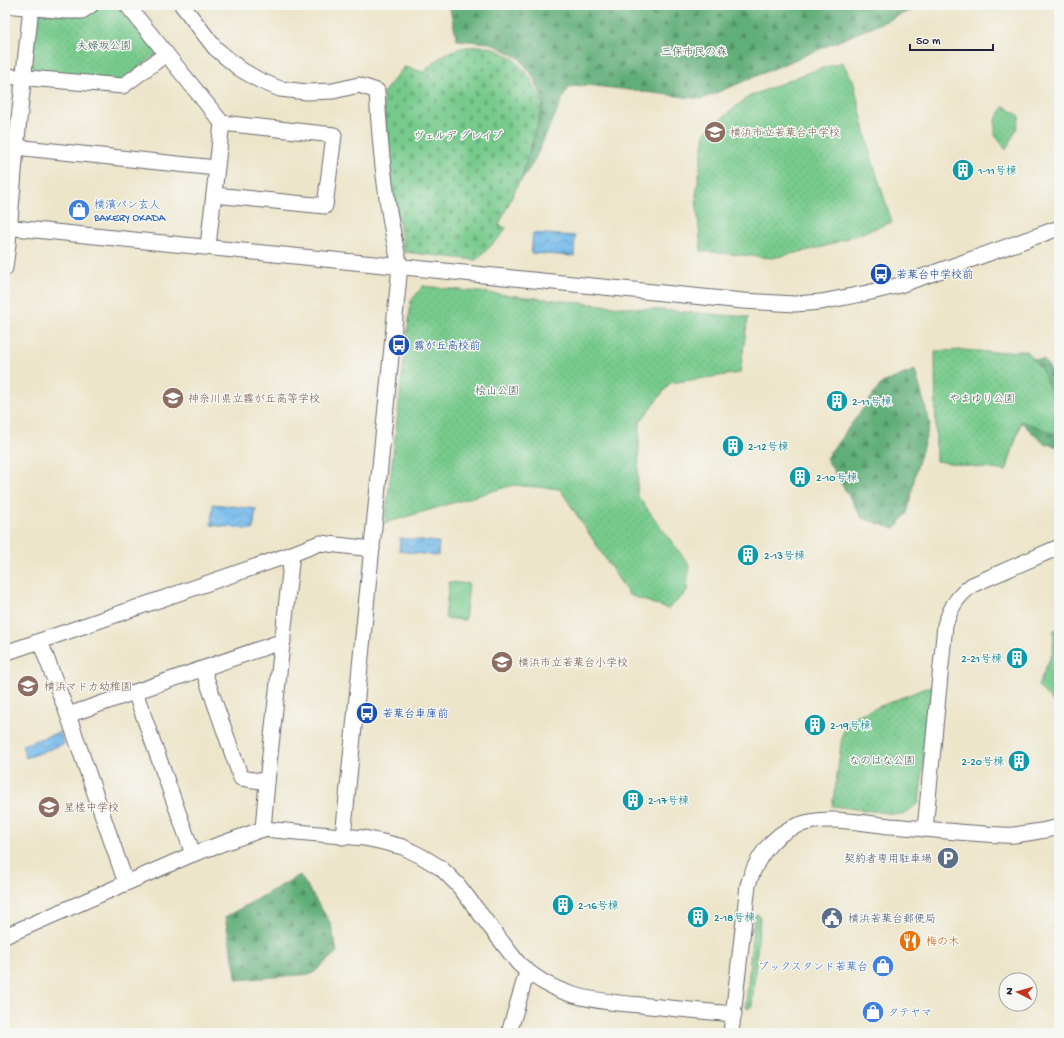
<svg xmlns="http://www.w3.org/2000/svg" width="1064" height="1038" font-family="'Gochi Hand','Klee One',sans-serif">
  <style>
    .green { fill: #77ca8c; stroke: #4c7664 }
    .forest { fill: url(#forest-firs); stroke: #42685a }
    .cemetery { fill: url(#cemetery-stones); stroke: #4c7664 }
    .park { fill: url(#park-dots); stroke: #4c7664 }
    .water { fill: url(#water-waves); stroke: #4a6e93 }
    .lines { fill: none; stroke-linecap: round; stroke-linejoin: round }
    .minor-casing { stroke: #69666d; stroke-width: 17 }
    .minor { stroke: #fff; stroke-width: 15 }
    .labels { text-anchor: middle; stroke-width: 3; stroke-linejoin: round; paint-order: stroke }
    .park-label { font-size: 11px; fill: #405d57; stroke: #f6f6f2 }
    .education-label { font-size: 11px; fill: #785e54; stroke: #f6f6f2; text-anchor: start }
    .culture-label { font-size: 11px; fill: #0d838f; stroke: #f6f6f2; text-anchor: start }
    .shop-label { font-size: 11px; fill: #366cbe; stroke: #f6f6f2; text-anchor: start }
    .transit-label { font-size: 11px; fill: #164399; stroke: #f6f6f2; text-anchor: start }
    .service-label { font-size: 11px; fill: #4e5e75; stroke: #f6f6f2; text-anchor: end }
    .food-label { font-size: 11px; fill: #c56008; stroke: #f6f6f2; text-anchor: start }
  </style>
  <defs>
    <pattern id="forest-firs" width="22" height="20" patternUnits="userSpaceOnUse"><rect width="22" height="20" fill="#61ae78"/><path d="M5 1l3.5 6h-7zM16 11l3.5 6h-7z" fill="#508d64"/></pattern>
    <pattern id="cemetery-stones" width="16" height="16" patternUnits="userSpaceOnUse"><rect width="16" height="16" fill="#77ca8c"/><path d="M2 7V4a2 2 0 0 1 4 0v3zM10 15v-3a2 2 0 0 1 4 0v3z" fill="#67ad7a"/></pattern>
    <pattern id="park-dots" width="8" height="8" patternUnits="userSpaceOnUse"><rect width="8" height="8" fill="#77ca8c"/><path d="M2 2h.1M6 6h.1" fill="none" stroke="#67ad7a" stroke-width="1.8" stroke-linecap="round"/></pattern>
    <pattern id="water-waves" width="16" height="10" patternUnits="userSpaceOnUse"><rect width="16" height="10" fill="#73baeb"/><path d="M0 5q4-4 8 0t8 0" fill="none" stroke="#5e97c0"/></pattern>
  </defs>
  <rect width="100%" height="100%" fill="#f6f6f2"/>
  <filter id="ink" filterUnits="userSpaceOnUse"><feTurbulence type="fractalNoise" baseFrequency=".025" numOctaves="2"/><feDisplacementMap in="SourceGraphic" scale="8" xChannelSelector="R" yChannelSelector="G"/><feConvolveMatrix kernelMatrix="1 2 1 2 8 2 1 2 1" color-interpolation-filters="sRGB"/></filter>
  <filter id="wash" filterUnits="userSpaceOnUse"><feTurbulence type="fractalNoise" baseFrequency=".012" numOctaves="4" result="noise"/><feDisplacementMap in="SourceGraphic" scale="16" xChannelSelector="R" yChannelSelector="G"/><feGaussianBlur stdDeviation="0.9" result="paint"/><feColorMatrix in="noise" values="0 0 0 0 0 0 0 0 0 0 0 0 0 0 0 0 0 1.4 0 .05"/><feComposite in="paint" operator="in"/></filter>
  <g filter="url(#wash)">
    <rect width="100%" height="100%" fill="#ede5c9"/>
    <g class="green">
      <path d="M 449,582 L 469,584 L 465,620 L 445,618 Z"/>
      <path d="M 758,914 L 760,917 L 752,1006 L 748,1009 L 746,1006 L 754,917 L 755,915 Z"/>
    </g>
    <g class="forest">
      <path d="M 449,5 L 924,5 L 702,99 L 587,85 L 568,87 L 533,163 L 520,182 L 544,104 L 534,77 L 519,58 L 491,43 L 457,40 Z"/>
      <path d="M 1003,355 L 1044,360 L 1059,382 L 1059,447 L 1043,443 L 1021,422 L 1006,471 L 993,393 Z"/>
      <path d="M 915,370 L 930,424 L 917,467 L 907,513 L 895,529 L 862,518 L 826,458 L 882,383 Z"/>
      <path d="M 300,875 L 331,924 L 337,952 L 312,974 L 237,980 L 225,917 Z"/>
    </g>
    <path class="cemetery" d="M 480,46 L 494,48 L 514,59 L 531,79 L 543,105 L 522,175 L 499,225 L 506,228 L 500,237 L 476,260 L 404,252 L 387,156 L 383,93 L 404,67 L 424,72 C 443,53 453,47 480,46 Z"/>
    <g class="park">
      <path d="M 100,5 L 116,5 L 158,53 L 121,81 L 28,74 L 34,13 L 84,16 Z"/>
      <path d="M 842,62 L 853,80 L 871,157 L 892,222 L 823,247 L 772,258 L 701,251 L 696,195 L 705,132 L 748,97 L 807,73 Z"/>
      <path d="M 1004,106 L 1020,116 L 1016,130 L 1006,150 L 995,135 L 995,121 Z"/>
      <path d="M 423,286 L 611,306 L 748,317 L 740,373 L 670,383 L 640,422 L 637,495 L 689,565 L 687,592 L 668,609 L 629,595 L 560,489 L 513,485 L 385,523 L 411,301 Z"/>
      <path d="M 964,350 L 990,352 L 1026,351 L 1042,370 L 1051,392 L 1059,419 L 1056,434 L 1021,421 L 1006,471 L 936,461 L 935,351 Z"/>
      <path d="M 1059,628 L 1059,708 L 1038,686 L 1053,651 L 1054,630 Z"/>
      <path d="M 933,685 L 919,803 L 903,815 L 832,806 L 836,783 L 842,736 L 848,719 Z"/>
    </g>
    <g class="water">
      <path d="M 533,233 L 575,236 L 574,256 L 531,253 Z"/>
      <path d="M 213,504 L 256,509 L 253,530 L 211,525 Z"/>
      <path d="M 400,538 L 439,542 L 438,556 L 399,551 Z"/>
      <path d="M 60,732 L 64,744 L 26,758 L 22,745 Z"/>
    </g>
  </g>
  <g filter="url(#ink)">
    <g class="lines">
      <g class="minor-casing">
        <g id="minor">
          <path d="M 5,5 L 66,11 L 82,11 L 91,5"/>
          <path d="M 127,5 L 222,123 L 334,135 L 325,206 L 214,195"/>
          <path d="M 182,5 L 215,48 L 240,69 L 259,80 L 280,89 L 307,92 L 333,91 L 359,85 L 377,91 C 380,150 386,209 400,266 L 343,837"/>
          <path d="M 5,76 L 123,86 L 166,54"/>
          <path d="M 5,146 L 216,168"/>
          <path d="M 5,227 L 743,301 L 795,304 L 821,302 L 867,293 L 900,285 L 1059,228"/>
          <path d="M 208,246 L 222,123"/>
          <path d="M 5,268 L 8,244 L 16,148 L 31,7"/>
          <path d="M 40,641 L 68,715 L 126,883"/>
          <path d="M 5,653 L 292,554 L 320,543 L 372,549"/>
          <path d="M 203,669 L 241,778 L 267,782"/>
          <path d="M 135,692 L 193,854"/>
          <path d="M 68,715 L 283,641"/>
          <path d="M 263,829 L 267,782 L 292,554"/>
          <path d="M 925,829 L 945,625 C 952,605 956,598 972,585 L 1059,547"/>
          <path d="M 5,936 L 193,854 L 263,829 L 364,838 L 383,842 L 403,847 L 421,856 L 441,868 L 458,885 L 518,963 C 557,1000 599,1001 649,1006 C 677,1009 705,1011 734,1014"/>
          <path d="M 509,1033 L 527,972"/>
          <path d="M 731,1033 L 748,885 C 755,861 771,835 796,826 C 825,814 859,823 890,826 C 917,828 944,831 971,833 C 985,834 1000,836 1014,835 C 1029,833 1044,831 1059,827"/>
        </g>
      </g>
      <use href="#minor" class="minor"/>
    </g>
  </g>
  <defs>
    <g id="school-disc" transform="scale(1.15)"><circle r="9.5" fill="#8d6e63" stroke="#f6f6f2"/><path d="M0-5L7-2L0 1L-7-2ZM-4 1L0 2.5L4 1V4Q0 6-4 4Z" fill="#fff"/></g>
    <g id="building-disc" transform="scale(1.15)"><circle r="9.5" fill="#0f9aa8" stroke="#f6f6f2"/><path d="M-4-6H4V6H1V3H-1V6H-4ZM-2.5-4.3h1.7v1.8h-1.7ZM.8-4.3h1.7v1.8H.8ZM-2.5-1h1.7V.8h-1.7ZM.8-1h1.7V.8H.8Z" fill="#fff"/></g>
    <g id="shop-disc" transform="scale(1.15)"><circle r="9.5" fill="#3f7fe0" stroke="#f6f6f2"/><path d="M-5-2.5h2.3a2.7 3.5 0 0 1 5.4 0H5L5.5 6h-11ZM-1.5-2.5h3a1.5 2.3 0 0 0-3 0Z" fill="#fff"/></g>
    <g id="bus-disc" transform="scale(1.15)"><circle r="9.5" fill="#1a4fb4" stroke="#f6f6f2"/><path d="M-5-6H5V4H4V6H2V4H-2V6H-4V4H-5ZM-3.5-4V0h7V-4ZM-3.5 1.2v1.5H-2V1.2ZM2 1.2v1.5H3.5V1.2Z" fill="#fff"/></g>
    <g id="parking-disc" transform="scale(1.15)"><circle r="9.5" fill="#5c6f8a" stroke="#f6f6f2"/><path d="M-3.5-5.5H1a3.5 3.5 0 0 1 0 7H-1V5.5H-3.5ZM-1-3.4V-.6H.8a1.4 1.4 0 0 0 0-2.8Z" fill="#fff"/></g>
    <g id="civic-disc" transform="scale(1.15)"><circle r="9.5" fill="#5c6f8a" stroke="#f6f6f2"/><path d="M-.6-6.5H3V-4.5H.6V-3L4-1V1h2V6H-6V1h2V-1L-.6-3ZM-1.2 2.5V6h2.4V2.5Z" fill="#fff"/></g>
    <g id="restaurant-disc" transform="scale(1.15)"><circle r="9.5" fill="#e8710a" stroke="#f6f6f2"/><path d="M-5-6h1v4h1v-4h1v4h1v-4h1v5L-1.5 .5V6h-2V.5L-5-1ZM5-6V6H3V1.5H1.5Q1.5-4 5-6Z" fill="#fff"/></g>
  </defs>
  <g fill-rule="evenodd">
    <use href="#school-disc" x="715" y="132"/>
    <use href="#building-disc" x="963" y="170"/>
    <use href="#shop-disc" x="79" y="210"/>
    <use href="#bus-disc" x="881" y="274"/>
    <use href="#bus-disc" x="399" y="345"/>
    <use href="#school-disc" x="173" y="398"/>
    <use href="#building-disc" x="837" y="401"/>
    <use href="#building-disc" x="733" y="446"/>
    <use href="#building-disc" x="800" y="477"/>
    <use href="#building-disc" x="748" y="555"/>
    <use href="#building-disc" x="1017" y="658"/>
    <use href="#school-disc" x="502" y="662"/>
    <use href="#school-disc" x="28" y="686"/>
    <use href="#bus-disc" x="367" y="713"/>
    <use href="#building-disc" x="815" y="725"/>
    <use href="#building-disc" x="1019" y="761"/>
    <use href="#building-disc" x="633" y="800"/>
    <use href="#school-disc" x="49" y="807"/>
    <use href="#parking-disc" x="948" y="858"/>
    <use href="#building-disc" x="563" y="905"/>
    <use href="#building-disc" x="698" y="917"/>
    <use href="#civic-disc" x="832" y="918"/>
    <use href="#restaurant-disc" x="910" y="941"/>
    <use href="#shop-disc" x="883" y="966"/>
    <use href="#shop-disc" x="873" y="1012"/>
  </g>
  <g class="labels">
    <g class="park-label">
      <text x="104" y="49">夫婦坂公園</text>
      <text x="694" y="55">三保市民の森</text>
      <text x="458" y="139">ヴェルデ グレイブ</text>
      <text x="497" y="394">桧山公園</text>
      <text x="982" y="402">やまゆり公園</text>
      <text x="882" y="764">なのはな公園</text>
    </g>
    <g class="education-label">
      <text x="730" y="136">横浜市立若葉台中学校</text>
      <text x="188" y="402">神奈川県立霧が丘高等学校</text>
      <text x="518" y="666">横浜市立若葉台小学校</text>
      <text x="44" y="690">横浜マドカ幼稚園</text>
      <text x="64" y="811">星槎中学校</text>
    </g>
    <g class="culture-label">
      <text x="978" y="174">1-11号棟</text>
      <text x="852" y="405">2-11号棟</text>
      <text x="748" y="450">2-12号棟</text>
      <text x="816" y="481">2-10号棟</text>
      <text x="764" y="559">2-13号棟</text>
      <text x="1002" y="662" text-anchor="end">2-21号棟</text>
      <text x="830" y="729">2-19号棟</text>
      <text x="1004" y="765" text-anchor="end">2-20号棟</text>
      <text x="648" y="804">2-17号棟</text>
      <text x="578" y="909">2-16号棟</text>
      <text x="714" y="921">2-18号棟</text>
    </g>
    <g class="shop-label">
      <text x="94" y="208">横濱パン玄人<tspan x="94" dy="13">BAKERY OKADA</tspan></text>
      <text x="868" y="970" text-anchor="end">ブックスタンド若葉台</text>
      <text x="888" y="1016">タテヤマ</text>
    </g>
    <g class="transit-label">
      <text x="896" y="278">若葉台中学校前</text>
      <text x="414" y="349">霧が丘高校前</text>
      <text x="382" y="717">若葉台車庫前</text>
    </g>
    <g class="service-label">
      <text x="932" y="862">契約者専用駐車場</text>
      <text x="848" y="922" text-anchor="start">横浜若葉台郵便局</text>
    </g>
    <g class="food-label">
      <text x="926" y="945">梅の木</text>
    </g>
  </g>
  <rect width="1064" height="1038" fill="none" stroke="#f6f6f2" stroke-width="20"/>
  <g transform="translate(1018 992) rotate(276)"><circle r="19" fill="#f6f6f2" stroke="#a1a1a9"/>
  <path d="M0-3L7 15L0 10L-7 15Z" fill="#c8321e"/>
  <text y="-6" font-size="11" font-weight="bold" text-anchor="middle" fill="#22223b">N</text>
  </g>
  <path d="M910 44v6h83v-6" fill="none" stroke="#22223b" stroke-width="2"/>
  <text x="916" y="44" font-size="12" fill="#22223b" stroke="#f6f6f2" stroke-width="3" paint-order="stroke">50 m</text>
</svg>
